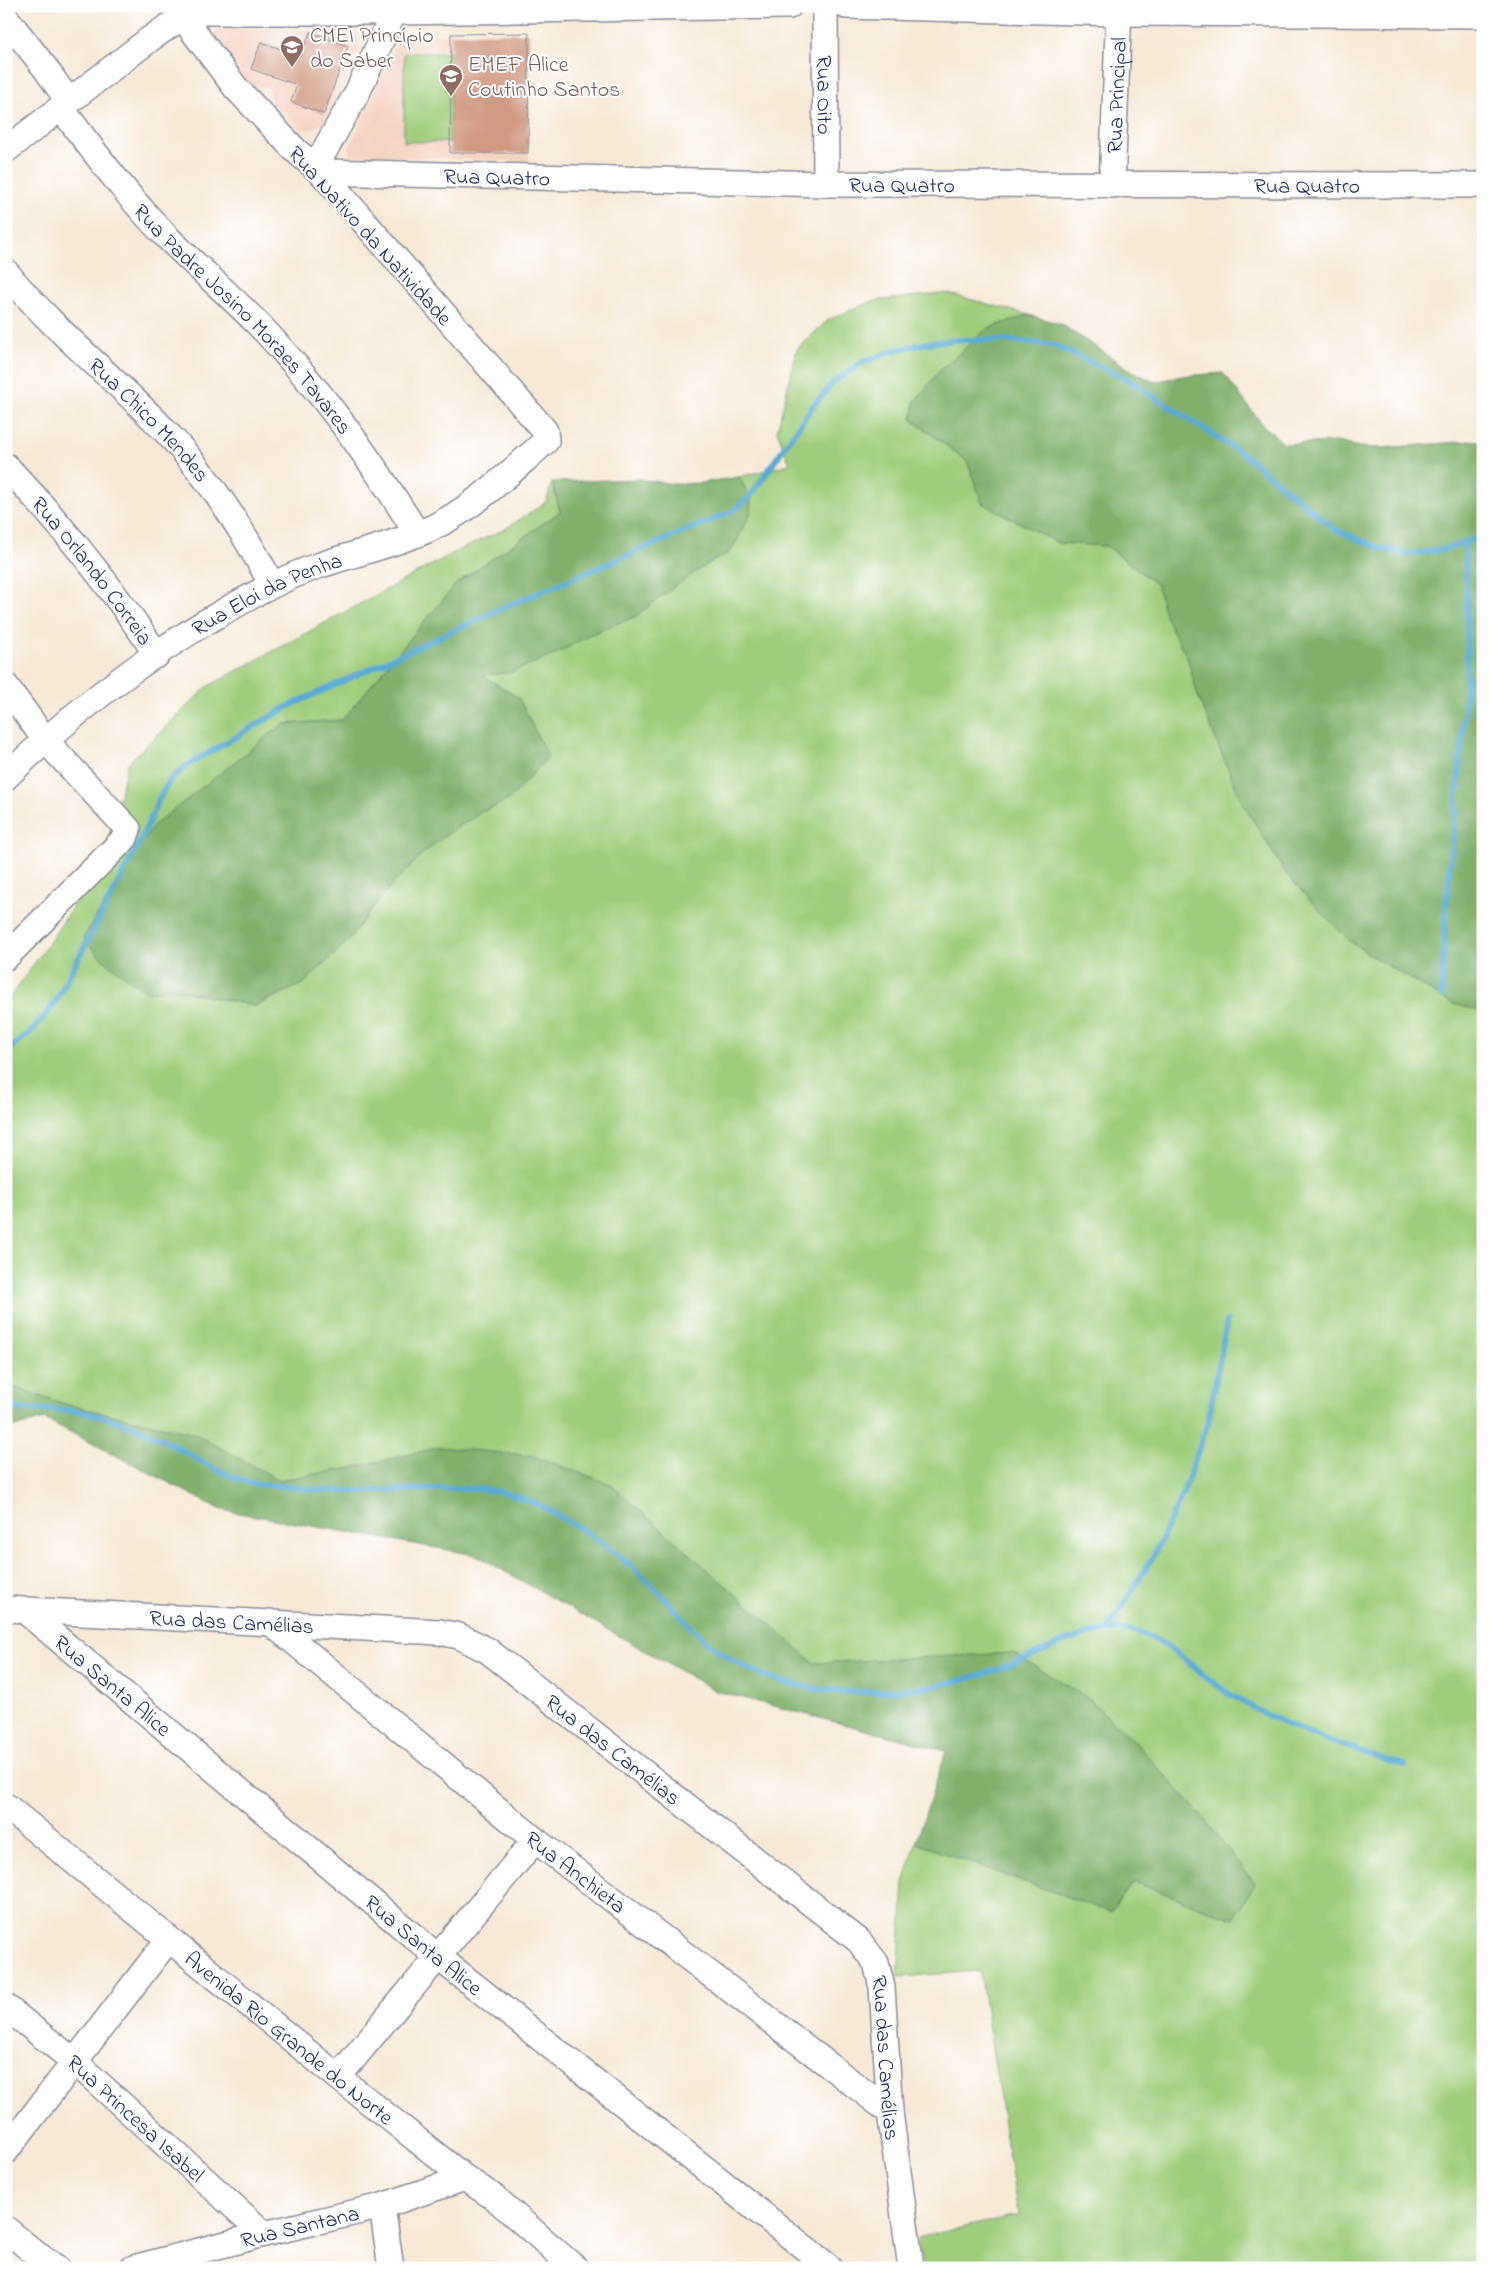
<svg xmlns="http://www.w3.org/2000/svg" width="1489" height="2274" font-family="'Indie Flower',sans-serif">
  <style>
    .built { fill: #f5d3c2 }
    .green { fill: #a0cd7b; stroke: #5e7e6c }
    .forest { fill: #80b06b; stroke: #4e7064 }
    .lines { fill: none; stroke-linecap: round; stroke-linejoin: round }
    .stream { stroke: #58abd4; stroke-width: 6 }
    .building { fill: #d09982 }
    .minor-casing { stroke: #898c9a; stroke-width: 28 }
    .minor { stroke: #fff; stroke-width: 25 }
    .labels { text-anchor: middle; stroke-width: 4; stroke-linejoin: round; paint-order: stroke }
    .education-label { font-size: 22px; fill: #785e54; stroke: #fff; text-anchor: start }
    .street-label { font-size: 22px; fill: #1b2f5e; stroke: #fff }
  </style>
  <rect width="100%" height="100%" fill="#fff"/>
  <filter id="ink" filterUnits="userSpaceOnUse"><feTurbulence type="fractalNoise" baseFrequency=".02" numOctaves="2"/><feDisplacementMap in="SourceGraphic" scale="10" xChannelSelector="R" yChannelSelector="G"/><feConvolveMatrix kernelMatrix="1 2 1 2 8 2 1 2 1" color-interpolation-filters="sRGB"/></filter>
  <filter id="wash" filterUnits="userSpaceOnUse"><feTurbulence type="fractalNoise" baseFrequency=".0096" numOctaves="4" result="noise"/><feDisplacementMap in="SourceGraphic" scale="20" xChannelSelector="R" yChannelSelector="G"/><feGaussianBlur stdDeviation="1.12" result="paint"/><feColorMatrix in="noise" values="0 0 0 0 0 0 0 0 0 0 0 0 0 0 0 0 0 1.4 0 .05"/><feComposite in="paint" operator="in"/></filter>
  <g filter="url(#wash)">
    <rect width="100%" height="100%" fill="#f7e9d6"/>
    <g class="built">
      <path d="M 219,29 L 346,29 L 352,31 L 359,39 L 359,50 L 329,119 L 313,129 L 302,130 L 296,125 L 271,103 L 268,87 L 252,87 L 208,40 L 212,33 Z"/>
      <path d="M 529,33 L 529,162 L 352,155 L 349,148 L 398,40 L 407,35 Z"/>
    </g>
    <g class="green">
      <path d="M 404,53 L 451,53 L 450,142 L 404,142 Z"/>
      <path d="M 946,293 L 1029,315 L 988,328 L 912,420 L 967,461 L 982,503 L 1058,543 L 1107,546 L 1157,585 L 1166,618 L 1187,657 L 1199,699 L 1242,802 L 1285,872 L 1312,903 L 1351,942 L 1378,960 L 1453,1004 L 1483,1012 L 1483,2268 L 923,2268 L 917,2238 L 1018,2215 L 980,1971 L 898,1977 L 904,1883 L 916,1843 L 1110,1912 L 1134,1882 L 1233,1919 L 1206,1821 L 1133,1740 L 1089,1699 L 1013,1653 L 814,1664 L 665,1534 L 347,1469 L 279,1480 L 195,1434 L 68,1405 L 6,1385 L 6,1003 L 51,940 L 103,859 L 128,763 L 207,687 L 457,551 L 505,529 L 546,502 L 552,482 L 561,511 L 457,583 L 342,720 L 283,724 L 146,992 L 173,989 L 255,1006 L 303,983 L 347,942 L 381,897 L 421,855 L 447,834 L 482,812 L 510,799 L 482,675 L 509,672 L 554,655 L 591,634 L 636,616 L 675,586 L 713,560 L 728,554 L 751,499 L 739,477 L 790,464 L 777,431 L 797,349 L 828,320 L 873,301 Z"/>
    </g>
    <g class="forest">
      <path d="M 1029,315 L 1061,324 L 1129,369 L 1154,382 L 1182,376 L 1223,373 L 1263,425 L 1284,444 L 1338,442 L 1359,447 L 1382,448 L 1483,440 L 1483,1012 L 1453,1004 L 1378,960 L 1351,942 L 1312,903 L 1285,872 L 1242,802 L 1199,699 L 1187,657 L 1166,618 L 1157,585 L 1107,546 L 1058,543 L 982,503 L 967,461 L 912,419 L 915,401 L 941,369 L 988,328 Z"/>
      <path d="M 739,477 L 751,499 L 750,514 L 737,541 L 728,554 L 714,560 L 675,586 L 636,616 L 591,634 L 554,655 L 509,673 L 482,675 L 519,698 L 548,757 L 510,799 L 482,812 L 447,834 L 421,855 L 381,897 L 347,942 L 303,984 L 255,1006 L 173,989 L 146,992 L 103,960 L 83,938 L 153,826 L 283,724 L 342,720 L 457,583 L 560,512 L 552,482 L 638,479 L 674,484 L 700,483 Z"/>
      <path d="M 6,1385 L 68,1405 L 195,1434 L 279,1480 L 347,1469 L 440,1447 L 534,1456 L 610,1484 L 814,1663 L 1013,1653 L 1089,1699 L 1133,1740 L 1206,1821 L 1255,1884 L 1233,1919 L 1134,1882 L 1110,1912 L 916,1843 L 946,1751 L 716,1691 L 476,1555 L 222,1510 L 45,1419 L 6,1429 Z"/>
    </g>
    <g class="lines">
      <g class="stream">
        <path d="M 1442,996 C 1444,904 1456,813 1464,722 C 1469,663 1467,603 1465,543"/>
        <path d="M 6,1052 L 34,1029 L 55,1003 L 142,838 L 159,799 L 170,780 L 186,766 L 289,706 L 507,606 L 731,512 L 749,498 L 813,406 L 834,382 L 861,363 L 895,350 L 928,343 L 956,340 L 1004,340 L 1053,345 L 1125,378 L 1246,456 L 1334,529 L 1381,549 L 1407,554 L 1442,550 L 1483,536"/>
        <path d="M 6,1408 C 26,1410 47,1409 67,1410 C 98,1413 127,1424 155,1436 C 187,1451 217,1474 251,1483 C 261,1485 272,1485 282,1486 C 319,1491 358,1492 396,1490 C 445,1489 493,1482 539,1505 C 579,1526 618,1552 651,1584 C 671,1603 688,1627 709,1644 C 730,1661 759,1675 784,1682 C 851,1701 937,1691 1002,1668 C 1038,1655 1087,1626 1125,1630 C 1157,1632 1186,1661 1210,1680 C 1266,1724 1337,1743 1404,1766"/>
        <path d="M 1108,1630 L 1154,1555 L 1183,1493 L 1208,1423 L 1227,1321"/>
      </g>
    </g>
    <g id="blocks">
      <g class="building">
        <path d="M 310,32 L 348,46 L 324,114 L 291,102 L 297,85 L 251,69 L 261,42 L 301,56 Z"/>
        <path d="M 529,33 L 528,153 L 450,153 L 451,34 Z"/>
      </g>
    </g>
  </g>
  <g filter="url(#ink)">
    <use href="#blocks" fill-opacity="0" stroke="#898c9a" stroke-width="1"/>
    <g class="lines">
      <g class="minor-casing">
        <g id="minor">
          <path id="s1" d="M 825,6 L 826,184"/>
          <path d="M 846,6 L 1119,13 L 1483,15"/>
          <path d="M 6,18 L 46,69 L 69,102"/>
          <path id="s2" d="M 61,108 C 95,153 129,199 169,239 C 204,274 242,305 275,342 C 329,401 375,465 417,534"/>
          <path d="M 6,150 L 150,39 L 182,17 L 196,12 L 394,12 L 789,6"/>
          <path d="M 311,162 L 322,155 L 358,91 L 394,12"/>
          <path id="s3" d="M 321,172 L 826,184 L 1483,185"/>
          <path id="s4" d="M 1112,185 L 1119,6"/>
          <path id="s5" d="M 6,272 C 54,331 115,378 167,433 C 210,478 243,530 272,585"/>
          <path id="s6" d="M 6,466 C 62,525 112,587 157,655"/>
          <path d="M 6,686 L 46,741 L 128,829 L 125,838 L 6,957"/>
          <path id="s7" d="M 6,777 C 85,700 179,631 279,582 C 325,559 377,551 425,531 C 471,511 508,474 546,441 L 545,431 L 321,172 L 296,151 L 236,88 L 174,6"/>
          <path id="s8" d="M 6,1609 L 439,1632 L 459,1636 L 487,1650 L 859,1941 L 876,1963 L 882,1987 L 890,2112 L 911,2268"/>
          <path id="s9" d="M 25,1611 L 437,1956 L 830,2268"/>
          <path id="s10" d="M 270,1622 L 535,1840 L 890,2112"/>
          <path id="s11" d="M 6,1806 L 338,2077 L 465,2178 L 495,2198 L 575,2268"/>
          <path id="s12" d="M 6,2007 L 75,2062 L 264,2234"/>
          <path d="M 338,2077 L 535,1840"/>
          <path d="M 6,2151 L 168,1940"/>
          <path d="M 382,2206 L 391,2268"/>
          <path d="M 6,2229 L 35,2253 L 57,2268"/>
          <path id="s13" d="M 133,2268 L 264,2234 L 382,2206 L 465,2178"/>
        </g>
      </g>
      <use href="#minor" class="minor"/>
    </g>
  </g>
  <defs>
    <g id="school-pin" transform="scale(1.25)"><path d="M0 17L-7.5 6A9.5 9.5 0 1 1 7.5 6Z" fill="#8d6e63" stroke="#fff"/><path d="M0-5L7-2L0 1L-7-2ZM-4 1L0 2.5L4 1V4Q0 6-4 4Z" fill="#fff"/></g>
  </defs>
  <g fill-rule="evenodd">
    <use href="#school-pin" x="292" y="47"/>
    <use href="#school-pin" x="451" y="76"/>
  </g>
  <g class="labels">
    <g class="education-label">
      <text x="310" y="42">CMEI Princípio<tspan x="310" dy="25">do Saber</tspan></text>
      <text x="468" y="71">EMEF Alice<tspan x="468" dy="25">Coutinho Santos</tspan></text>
    </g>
    <g class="street-label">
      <text dy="8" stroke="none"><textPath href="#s1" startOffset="89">Rua Oito</textPath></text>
      <text dy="8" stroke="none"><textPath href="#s4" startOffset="90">Rua Principal</textPath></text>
      <text dy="8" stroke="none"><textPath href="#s3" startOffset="176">Rua Quatro</textPath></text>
      <text dy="8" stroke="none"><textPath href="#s3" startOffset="581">Rua Quatro</textPath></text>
      <text dy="8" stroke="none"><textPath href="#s3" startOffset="986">Rua Quatro</textPath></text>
      <text transform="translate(371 235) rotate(48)" y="8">Rua Nativo da Natividade</text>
      <text dy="8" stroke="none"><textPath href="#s2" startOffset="279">Rua Padre Josino Moraes Tavares</textPath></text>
      <text dy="8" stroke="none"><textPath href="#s5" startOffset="206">Rua Chico Mendes</textPath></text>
      <text dy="8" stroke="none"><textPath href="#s6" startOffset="136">Rua Orlando Correia</textPath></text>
      <text dy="8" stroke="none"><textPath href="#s7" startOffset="321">Rua Eloi da Penha</textPath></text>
      <text dy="8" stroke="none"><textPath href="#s8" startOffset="226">Rua das Camélias</textPath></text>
      <text dy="8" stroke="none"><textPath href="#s9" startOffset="115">Rua Santa Alice</textPath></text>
      <text dy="8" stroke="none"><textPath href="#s8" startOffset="646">Rua das Camélias</textPath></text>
      <text dy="8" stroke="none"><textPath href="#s10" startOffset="395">Rua Anchieta</textPath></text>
      <text dy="8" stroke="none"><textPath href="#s9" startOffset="520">Rua Santa Alice</textPath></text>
      <text dy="8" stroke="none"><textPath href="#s11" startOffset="366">Avenida Rio Grande do Norte</textPath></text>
      <text dy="8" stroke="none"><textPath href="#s8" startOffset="1081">Rua das Camélias</textPath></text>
      <text dy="8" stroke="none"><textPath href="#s12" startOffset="171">Rua Princesa Isabel</textPath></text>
      <text dy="8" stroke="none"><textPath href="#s13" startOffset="172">Rua Santana</textPath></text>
    </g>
  </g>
  <rect width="1489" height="2274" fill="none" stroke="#fff" stroke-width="25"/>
</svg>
